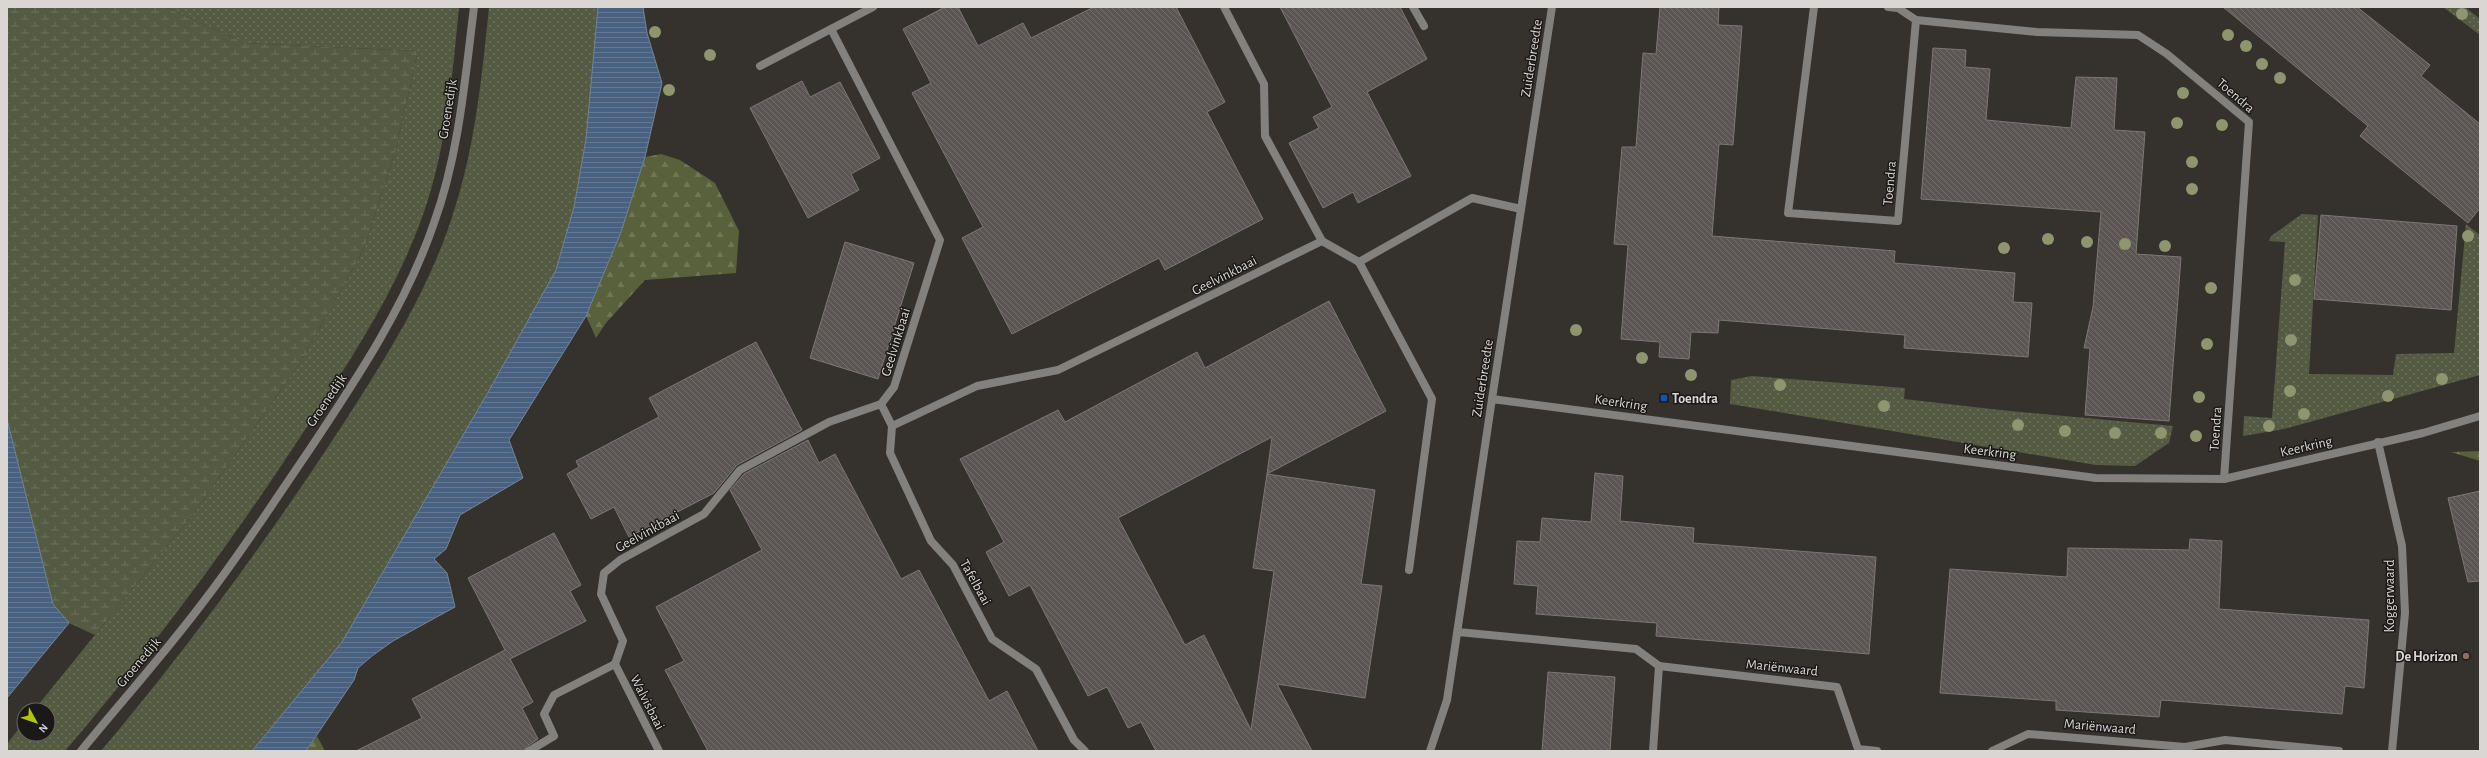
<svg xmlns="http://www.w3.org/2000/svg" width="2487" height="758" font-family="'Alegreya Sans',sans-serif">
  <style>
    .grass { fill: url(#grass-dots) }
    .forest { fill: url(#forest-firs) }
    .wetland { fill: url(#wetland-marsh) }
    .water { fill: url(#water-rules); stroke: #748499 }
    .building { fill: url(#building-back-hatch); stroke: #7e7775 }
    .lines { fill: none; stroke-linecap: round; stroke-linejoin: round }
    .minor { stroke: #82817e; stroke-width: 8 }
    .tertiary { stroke: #82817e; stroke-width: 8 }
    .tree { fill: #8e956f }
    .transit-dot { fill: #1a4fb4; stroke: #1b1917; stroke-width: 1.5 }
    .education-dot { fill: #8d6e63; stroke: #1b1917; stroke-width: 1.5 }
    .labels { text-anchor: middle; stroke-width: 3; stroke-linejoin: round; paint-order: stroke }
    .street-label { font-size: 14px; fill: #d9d6d4; stroke: #1b1917 }
    .poi-label { font-size: 14px; font-weight: bold; fill: #d9d6d4; stroke: #1b1917; text-anchor: start }
  </style>
  <defs>
    <pattern id="grass-dots" width="8" height="8" patternUnits="userSpaceOnUse"><rect width="8" height="8" fill="#545b42"/><path d="M2 2h.1M6 6h.1" fill="none" stroke="#6c725c" stroke-width="1.8" stroke-linecap="round"/></pattern>
    <pattern id="forest-firs" width="22" height="20" patternUnits="userSpaceOnUse"><rect width="22" height="20" fill="#58613b"/><path d="M5 1l3.5 6h-7zM16 11l3.5 6h-7z" fill="#6f7756"/></pattern>
    <pattern id="wetland-marsh" width="20" height="14" patternUnits="userSpaceOnUse"><rect width="20" height="14" fill="#545b42"/><path d="M1 5h8M5 5V1M11 12h8M15 12V8" fill="none" stroke="#6c725c"/></pattern>
    <pattern id="water-rules" width="6" height="5" patternUnits="userSpaceOnUse"><rect width="6" height="5" fill="#496180"/><path d="M0 2.5h6" fill="none" stroke="#637791"/></pattern>
    <pattern id="building-back-hatch" width="6" height="6" patternUnits="userSpaceOnUse"><rect width="6" height="6" fill="#5b5553"/><path d="M-1 5l2 2M0 0l6 6M5-1l2 2" fill="none" stroke="#726d6b"/></pattern>
  </defs>
  <rect width="100%" height="100%" fill="#35312d"/>
  <g class="grass">
    <path d="M 165,7 L 459,7 C 452,79 446,155 420,223 C 394,293 353,356 312,419 C 237,535 155,646 65,751 L 7,751 L 7,744 L 24,722 L 24,734 L 48,734 L 48,710 L 34,710 L 194,513 L 300,363 L 364,249 L 396,149 L 418,51 L 245,43 Z"/>
    <path d="M 489,7 L 598,7 L 586,139 L 574,207 L 556,270 L 490,389 L 342,642 L 252,751 L 101,751 C 185,651 260,550 332,441 C 379,369 427,296 453,214 C 475,148 482,76 489,7 Z"/>
    <path d="M 2443,7 L 2465,7 L 2480,19 L 2480,35 Z"/>
    <path d="M 2302,214 L 2318,215 L 2309,374 L 2393,375 L 2396,354 L 2454,353 L 2466,224 L 2480,235 L 2480,375 L 2284,429 L 2243,436 L 2244,416 L 2272,418 L 2285,242 L 2269,241 L 2271,236 Z"/>
    <path d="M 1752,376 L 1905,388 L 1904,399 L 2000,410 L 2173,426 L 2169,443 L 2135,466 L 2096,465 L 1730,404 L 1731,380 Z"/>
  </g>
  <g class="forest">
    <path d="M 661,154 L 680,160 L 715,183 L 739,231 L 736,273 L 645,280 L 606,323 L 596,338 L 586,316 L 621,232 L 645,157 Z"/>
    <path d="M 2480,451 L 2480,461 L 2451,452 Z"/>
    <path d="M 317,736 L 325,751 L 306,751 Z"/>
  </g>
  <path class="wetland" d="M 7,7 L 165,7 L 245,43 L 418,51 L 396,149 L 364,249 L 300,363 L 194,513 L 95,635 L 69,623 L 53,604 L 7,419 Z"/>
  <g class="water">
    <path d="M 598,7 L 643,7 L 647,33 L 662,83 L 645,157 L 621,232 L 586,316 L 509,440 L 523,478 L 460,515 L 446,549 L 434,559 L 447,573 L 455,607 L 393,641 L 372,656 L 358,668 L 354,680 L 306,751 L 252,751 L 342,642 L 490,389 L 556,270 L 574,207 L 586,139 Z"/>
    <path d="M 7,419 L 53,604 L 69,623 L 7,698 Z"/>
  </g>
  <g class="building">
    <path d="M 945,7 L 958,7 L 978,46 L 1023,23 L 1031,38 L 1094,7 L 1176,7 L 1225,102 L 1207,112 L 1263,219 L 1165,270 L 1159,258 L 1012,334 L 962,238 L 983,227 L 912,93 L 931,83 L 903,29 Z"/>
    <path d="M 1280,7 L 1400,7 L 1427,59 L 1367,92 L 1411,176 L 1358,203 L 1353,192 L 1323,208 L 1289,143 L 1319,128 L 1313,117 L 1332,107 Z"/>
    <path d="M 1660,7 L 1719,7 L 1718,25 L 1742,26 L 1733,145 L 1719,144 L 1712,236 L 1895,251 L 1894,263 L 2015,273 L 2013,302 L 2032,303 L 2028,357 L 1904,348 L 1905,335 L 1719,320 L 1718,333 L 1691,332 L 1689,359 L 1659,357 L 1660,342 L 1621,339 L 1628,245 L 1614,244 L 1622,147 L 1636,147 L 1643,53 L 1656,54 Z"/>
    <path d="M 2223,7 L 2357,7 L 2430,65 L 2421,76 L 2480,124 L 2480,208 L 2468,223 L 2360,136 L 2368,126 Z"/>
    <path d="M 1933,48 L 1966,50 L 1965,67 L 1990,69 L 1986,120 L 2071,128 L 2076,77 L 2117,78 L 2114,130 L 2145,132 L 2136,254 L 2181,257 L 2169,421 L 2085,415 L 2090,348 L 2084,348 L 2093,307 L 2101,212 L 1921,199 Z"/>
    <path d="M 802,81 L 810,97 L 840,82 L 880,158 L 851,174 L 859,190 L 808,218 L 750,108 Z"/>
    <path d="M 2321,215 L 2457,226 L 2451,310 L 2314,299 Z"/>
    <path d="M 845,242 L 914,263 L 878,379 L 810,358 Z"/>
    <path d="M 1329,301 L 1386,411 L 1267,474 L 1272,437 L 1118,518 L 1185,645 L 1204,635 L 1251,730 L 1274,571 L 1253,568 L 1267,474 L 1375,490 L 1361,584 L 1382,586 L 1365,698 L 1277,684 L 1312,751 L 1156,751 L 1141,722 L 1128,728 L 1107,687 L 1088,696 L 1030,585 L 1009,596 L 986,552 L 1004,542 L 960,459 L 1058,410 L 1065,422 L 1197,352 L 1205,368 Z"/>
    <path d="M 756,342 L 802,430 L 737,465 L 714,493 L 629,537 L 614,507 L 591,519 L 567,474 L 579,467 L 576,461 L 659,417 L 649,398 Z"/>
    <path d="M 808,440 L 819,463 L 835,454 L 901,579 L 919,570 L 989,701 L 1007,691 L 1038,751 L 708,751 L 665,670 L 684,661 L 656,607 L 762,550 L 730,490 L 744,474 Z"/>
    <path d="M 1595,473 L 1623,476 L 1620,521 L 1694,528 L 1693,543 L 1876,557 L 1869,654 L 1656,636 L 1657,623 L 1536,614 L 1538,586 L 1514,584 L 1517,541 L 1540,542 L 1542,518 L 1591,522 Z"/>
    <path d="M 2480,491 L 2480,581 L 2468,582 L 2448,498 Z"/>
    <path d="M 554,533 L 581,585 L 570,591 L 586,621 L 510,659 L 533,702 L 522,708 L 538,739 L 526,747 L 524,751 L 356,751 L 422,718 L 412,699 L 505,650 L 468,578 Z"/>
    <path d="M 2190,539 L 2222,541 L 2219,609 L 2369,620 L 2364,688 L 2345,686 L 2342,714 L 2161,700 L 2159,717 L 2056,710 L 2056,701 L 1940,693 L 1950,569 L 2067,577 L 2068,548 L 2189,550 Z"/>
    <path d="M 1548,672 L 1615,677 L 1610,751 L 1542,751 Z"/>
  </g>
  <g class="lines">
    <g class="minor">
      <path d="M 1224,7 L 1264,84 L 1265,136 L 1322,241"/>
      <path d="M 1413,7 L 1424,26"/>
      <path d="M 1814,7 L 1788,213 L 1898,221 L 1916,20"/>
      <path d="M 1888,7 L 1898,8 L 1916,20 L 2037,32 L 2138,35 L 2167,54 L 2249,122 L 2224,479"/>
      <path d="M 760,66 L 873,7"/>
      <path d="M 1359,262 L 1432,399 L 1409,570"/>
      <path d="M 1492,399 L 1552,7"/>
      <path d="M 881,404 L 892,426 L 890,453 L 931,541 L 953,565 L 992,639 L 1036,669 L 1074,740 L 1085,751"/>
      <path d="M 892,426 L 977,386 L 1058,370 L 1322,241 L 1359,262 L 1472,198 L 1521,209"/>
      <path d="M 2378,442 L 2402,546 L 2405,613 L 2392,751"/>
      <path d="M 1458,632 L 1636,649 L 1659,666 L 1837,687 L 1858,749 L 1877,751"/>
      <path d="M 615,664 L 623,641 L 601,594 L 604,573 L 620,560 L 704,514 L 740,470 L 829,422 L 881,404 L 894,387 L 940,240 L 831,29"/>
      <path d="M 615,664 L 659,751"/>
      <path d="M 81,751 C 122,701 165,653 204,601 C 242,552 275,500 310,449 C 358,377 406,305 434,223 C 459,154 465,79 474,7"/>
      <path d="M 529,751 L 554,736 L 544,714 L 554,695 L 615,664"/>
      <path d="M 1653,751 L 1659,666"/>
      <path d="M 1992,751 L 2028,734 L 2185,747 L 2225,740 L 2339,751"/>
    </g>
    <path class="tertiary" d="M 1430,751 L 1447,700 L 1492,399 L 2096,478 L 2224,479 L 2423,433 L 2480,416"/>
  </g>
  <g class="tree">
    <circle cx="2462" cy="14" r="6"/>
    <circle cx="655" cy="32" r="6"/>
    <circle cx="2228" cy="35" r="6"/>
    <circle cx="2246" cy="46" r="6"/>
    <circle cx="710" cy="55" r="6"/>
    <circle cx="2262" cy="64" r="6"/>
    <circle cx="2280" cy="78" r="6"/>
    <circle cx="669" cy="90" r="6"/>
    <circle cx="2183" cy="93" r="6"/>
    <circle cx="2177" cy="123" r="6"/>
    <circle cx="2222" cy="125" r="6"/>
    <circle cx="2192" cy="162" r="6"/>
    <circle cx="2192" cy="189" r="6"/>
    <circle cx="2468" cy="236" r="6"/>
    <circle cx="2048" cy="239" r="6"/>
    <circle cx="2087" cy="242" r="6"/>
    <circle cx="2125" cy="244" r="6"/>
    <circle cx="2165" cy="246" r="6"/>
    <circle cx="2004" cy="248" r="6"/>
    <circle cx="2295" cy="280" r="6"/>
    <circle cx="2211" cy="288" r="6"/>
    <circle cx="1576" cy="330" r="6"/>
    <circle cx="2291" cy="340" r="6"/>
    <circle cx="2207" cy="344" r="6"/>
    <circle cx="1642" cy="358" r="6"/>
    <circle cx="1691" cy="375" r="6"/>
    <circle cx="2442" cy="379" r="6"/>
    <circle cx="1780" cy="385" r="6"/>
    <circle cx="2290" cy="391" r="6"/>
    <circle cx="2388" cy="396" r="6"/>
    <circle cx="2199" cy="397" r="6"/>
    <circle cx="1884" cy="406" r="6"/>
    <circle cx="2304" cy="414" r="6"/>
    <circle cx="2018" cy="425" r="6"/>
    <circle cx="2269" cy="426" r="6"/>
    <circle cx="2065" cy="431" r="6"/>
    <circle cx="2115" cy="433" r="6"/>
    <circle cx="2161" cy="433" r="6"/>
    <circle cx="2196" cy="436" r="6"/>
  </g>
  <rect class="transit-dot" x="1660" y="394" width="8" height="8" rx="2"/>
  <circle class="education-dot" cx="2466" cy="656" r="4"/>
  <g class="labels">
    <g class="street-label">
      <text transform="translate(1531 58) rotate(-81)" y="5">Zuiderbreedte</text>
      <text transform="translate(2236 95) rotate(41)" y="5">Toendra</text>
      <text transform="translate(447 109) rotate(-81)" y="5">Groenedijk</text>
      <text transform="translate(1889 183) rotate(-85)" y="5">Toendra</text>
      <text transform="translate(1224 275) rotate(-27)" y="5">Geelvinkbaai</text>
      <text transform="translate(895 342) rotate(-73)" y="5">Geelvinkbaai</text>
      <text transform="translate(1482 378) rotate(-81)" y="5">Zuiderbreedte</text>
      <text transform="translate(326 400) rotate(-56)" y="5">Groenedijk</text>
      <text transform="translate(1621 402) rotate(8)" y="5">Keerkring</text>
      <text transform="translate(2215 429) rotate(-86)" y="5">Toendra</text>
      <text transform="translate(2306 446) rotate(-13)" y="5">Keerkring</text>
      <text transform="translate(1990 451) rotate(7)" y="5">Keerkring</text>
      <text transform="translate(647 531) rotate(-29)" y="5">Geelvinkbaai</text>
      <text transform="translate(976 582) rotate(61)" y="5">Tafelbaai</text>
      <text transform="translate(2389 596) rotate(-90)" y="5">Koggerwaard</text>
      <text transform="translate(138 662) rotate(-50)" y="5">Groenedijk</text>
      <text transform="translate(1782 667) rotate(6)" y="5">Mariënwaard</text>
      <text transform="translate(648 702) rotate(63)" y="5">Walvisbaai</text>
      <text transform="translate(2100 726) rotate(5)" y="5">Mariënwaard</text>
    </g>
    <g class="poi-label">
      <text x="1672" y="403">Toendra</text>
      <text x="2458" y="661" text-anchor="end">De Horizon</text>
    </g>
  </g>
  <rect width="2487" height="758" fill="none" stroke="#d9d6d4" stroke-width="16"/>
  <g transform="translate(36 722) rotate(130)"><circle r="19" fill="#1b1917" stroke="#676563"/>
  <path d="M0-3L7 15L0 10L-7 15Z" fill="#b1c500"/>
  <text y="-6" font-size="11" font-weight="bold" text-anchor="middle" fill="#d9d6d4">N</text>
  </g>
</svg>
